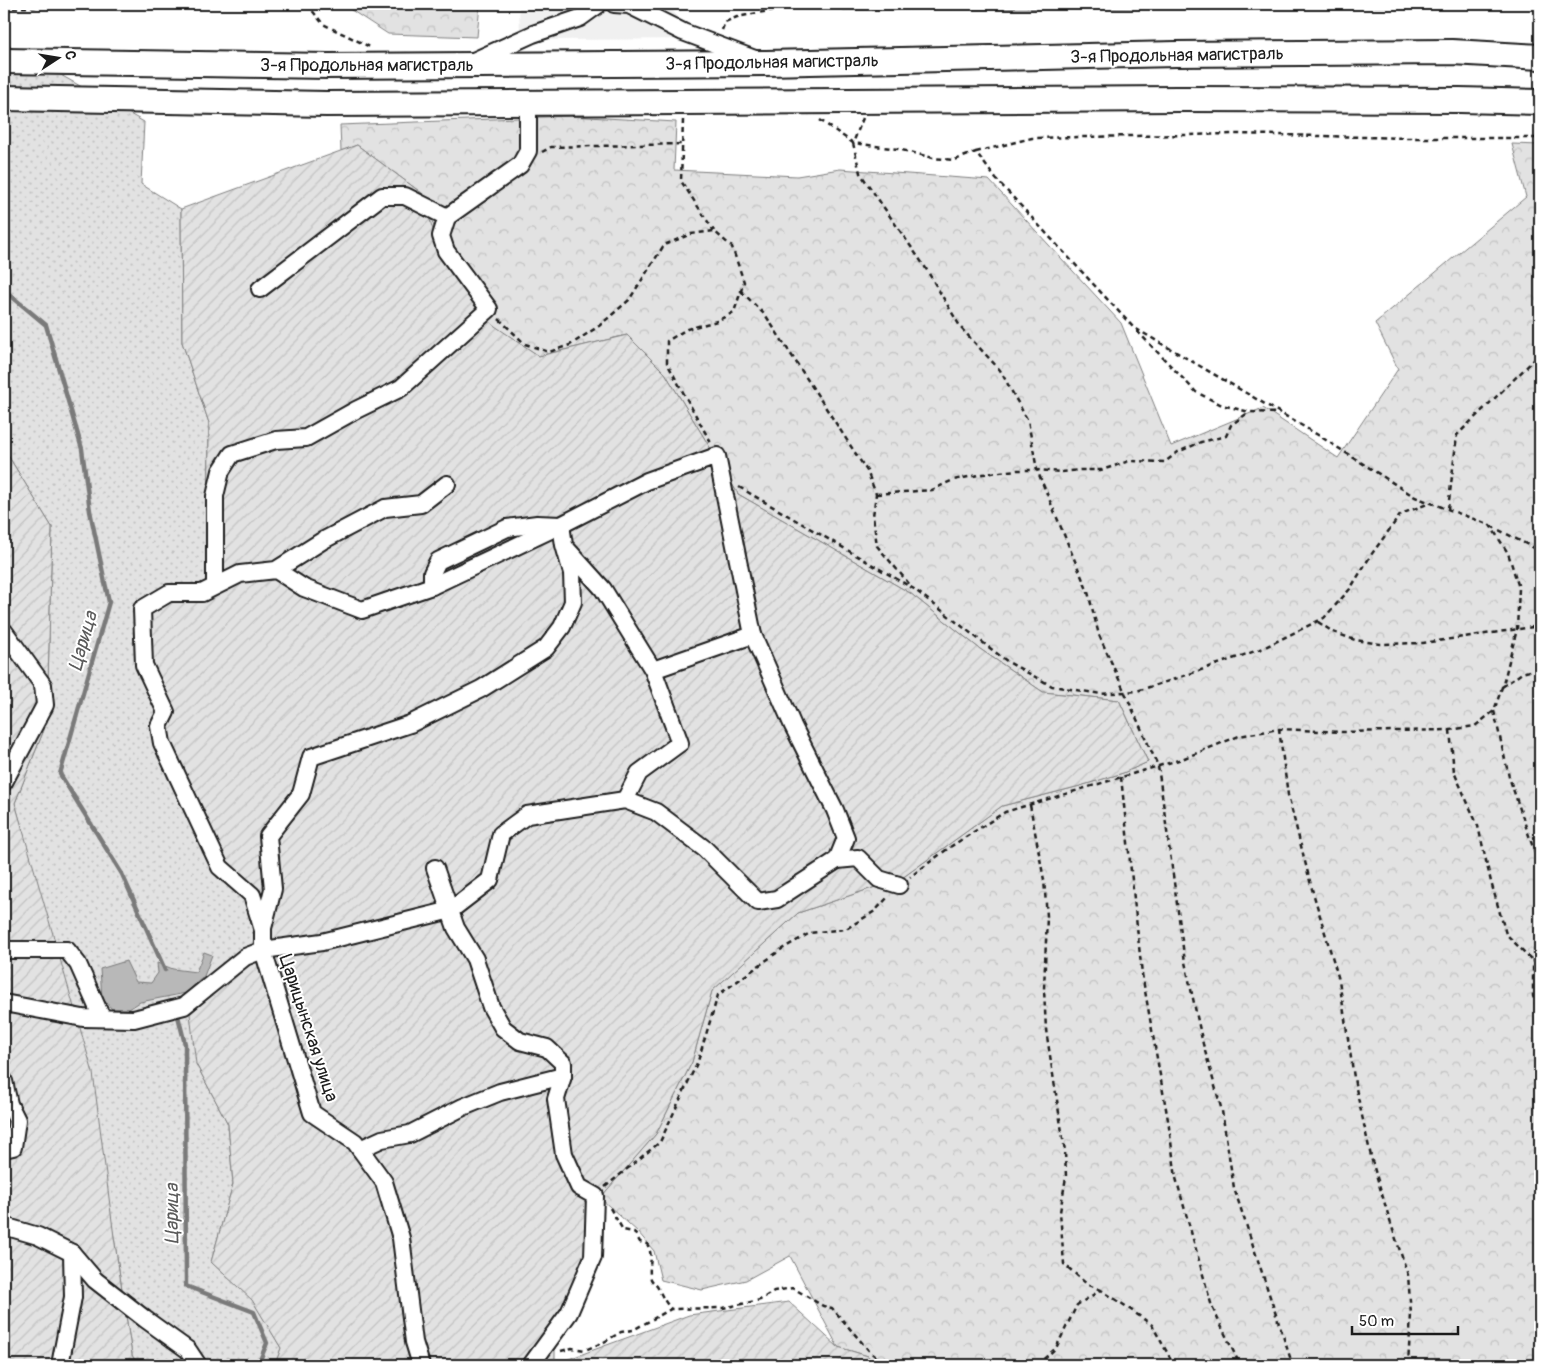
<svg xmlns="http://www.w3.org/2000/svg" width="1544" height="1369" font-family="Pangolin,sans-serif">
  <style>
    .built { fill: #f0f0f0 }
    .grass { fill: url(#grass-dots); stroke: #7f7f7f }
    .forest { fill: url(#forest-crowns); stroke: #7f7f7f }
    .garden { fill: url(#garden-furrows); stroke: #7f7f7f }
    .water { fill: #b8b8b8; stroke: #7a7a7a }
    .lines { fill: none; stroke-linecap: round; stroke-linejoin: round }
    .stream { stroke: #7a7a7a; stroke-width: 4.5 }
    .minor-casing { stroke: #1c1c1c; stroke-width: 20 }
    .highway-casing { stroke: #1c1c1c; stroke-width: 28 }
    .path { stroke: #1c1c1c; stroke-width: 2.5; stroke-dasharray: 5 4; stroke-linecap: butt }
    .minor { stroke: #fff; stroke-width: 16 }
    .highway { stroke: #fff; stroke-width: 24 }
    .labels { text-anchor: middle; stroke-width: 4; stroke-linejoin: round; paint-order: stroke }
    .street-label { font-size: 18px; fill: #1c1c1c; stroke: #fff }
    .water-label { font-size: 19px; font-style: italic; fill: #5a5a5a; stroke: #fff }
  </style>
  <defs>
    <pattern id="grass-dots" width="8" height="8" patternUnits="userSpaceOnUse" patternTransform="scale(1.25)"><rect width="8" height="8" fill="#e2e2e2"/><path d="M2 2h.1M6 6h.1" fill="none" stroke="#c1c1c1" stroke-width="1.8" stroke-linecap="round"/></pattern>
    <pattern id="forest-crowns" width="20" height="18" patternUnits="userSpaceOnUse" patternTransform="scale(1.25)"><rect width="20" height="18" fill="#e2e2e2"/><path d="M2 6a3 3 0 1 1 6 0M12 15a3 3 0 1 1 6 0" fill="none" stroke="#c1c1c1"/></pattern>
    <pattern id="garden-furrows" width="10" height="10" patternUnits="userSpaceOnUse" patternTransform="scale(1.25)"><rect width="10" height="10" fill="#e2e2e2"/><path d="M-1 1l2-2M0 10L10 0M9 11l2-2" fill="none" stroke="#c1c1c1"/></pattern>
  </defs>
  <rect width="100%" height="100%" fill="#fff"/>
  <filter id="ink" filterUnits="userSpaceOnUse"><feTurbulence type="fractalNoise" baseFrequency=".02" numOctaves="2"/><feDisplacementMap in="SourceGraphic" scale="10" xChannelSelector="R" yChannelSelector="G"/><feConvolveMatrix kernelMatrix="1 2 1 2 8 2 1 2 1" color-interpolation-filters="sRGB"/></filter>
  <g filter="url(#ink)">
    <path class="built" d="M 519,4 L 668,4 L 680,20 L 711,39 L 547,40 L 520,33 Z"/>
    <path class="grass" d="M 4,43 L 144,122 L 141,184 L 181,209 L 182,342 L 209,423 L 208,584 L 246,901 L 256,945 L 196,1064 L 228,1124 L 233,1184 L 211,1262 L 252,1299 L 281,1348 L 275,1365 L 137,1365 L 132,1355 L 114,1237 L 50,929 L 15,803 L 47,722 L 52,527 L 4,449 Z"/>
    <g class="forest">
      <path d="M 342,4 L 480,4 L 477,37 L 388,34 Z"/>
      <path d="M 842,4 L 1540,4 L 1540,5 L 843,10 Z"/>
      <path d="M 570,116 L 676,122 L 674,170 L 797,176 L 840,169 L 989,180 L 1121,323 L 1171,446 L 1263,408 L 1338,458 L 1398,369 L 1375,323 L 1526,197 L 1512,144 L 1540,145 L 1540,1365 L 874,1365 L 868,1356 L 838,1347 L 790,1256 L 746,1280 L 702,1290 L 661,1280 L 654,1251 L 638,1232 L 600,1198 L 656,1134 L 692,1062 L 712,991 L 798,913 L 902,878 L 1002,806 L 1080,786 L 1123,773 L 1148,762 L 1119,700 L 1043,692 L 980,649 L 910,593 L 738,494 L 665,373 L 627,335 L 539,356 L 491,324 L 446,263 L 423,194 L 357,145 L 341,151 L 340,125 Z"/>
    </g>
    <g class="garden">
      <path d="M 357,145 L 423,194 L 432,227 L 446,263 L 492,324 L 539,356 L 627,335 L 665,373 L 738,494 L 910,593 L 980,649 L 1043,692 L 1119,700 L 1148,762 L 1123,773 L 1080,786 L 1002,806 L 902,878 L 798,913 L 712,991 L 692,1062 L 656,1134 L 600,1198 L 598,1267 L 555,1344 L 555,1364 L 689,1315 L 789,1302 L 838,1347 L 868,1356 L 874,1365 L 275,1365 L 281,1348 L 252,1300 L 211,1262 L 233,1184 L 228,1124 L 196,1064 L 190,1014 L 226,982 L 256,945 L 246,901 L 217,873 L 158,713 L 139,604 L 208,584 L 209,423 L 182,342 L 181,209 Z"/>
      <path d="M 4,449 L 52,527 L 47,722 L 15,803 L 93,1073 L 114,1237 L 132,1355 L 137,1365 L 4,1365 Z"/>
    </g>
    <path class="water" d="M 204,952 L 212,955 L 204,976 L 186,993 L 140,1002 L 129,1009 L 112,1009 L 102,998 L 100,969 L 126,961 L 136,982 L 151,983 L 158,973 L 157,963 L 173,969 L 196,972 Z"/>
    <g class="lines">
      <g class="stream">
        <path d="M 4,290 L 46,325 L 82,449 L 90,511 L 109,602 L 60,774 L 122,874 L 165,970"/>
        <path d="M 177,1012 L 185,1044 L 186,1286 L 254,1312 L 267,1343 L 258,1365"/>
      </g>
      <g class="minor-casing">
        <g id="minor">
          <path d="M 614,4 L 629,5 L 683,32 L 755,59"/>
          <path d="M 471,62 L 533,34 L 580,18 L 598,5"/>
          <path d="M 447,217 L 520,165 L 528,151 L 528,103"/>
          <path d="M 567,549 L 603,589 L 653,670 L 680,743 L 639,773 L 625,800"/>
          <path d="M 276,570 L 304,588 L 362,610 L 432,586 L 561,525 L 647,481 L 717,456 L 753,635 L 793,726 L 835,810 L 846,838 L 837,860 L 777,899 L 758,902 L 705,849 L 656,812 L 625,800 L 527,815 L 501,834 L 490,880 L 451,910 L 322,942 L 263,950 L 263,930 L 252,895 L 220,867 L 162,743 L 159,726 L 166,712 L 144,665 L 142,609 L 169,593 L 202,593 L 240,574 L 276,570 L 322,541 L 385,508 L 421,504 L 447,484"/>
          <path d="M 215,586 L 215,496 L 221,471 L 232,454 L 276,440 L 306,438 L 356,410 L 401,388 L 489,309 L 446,251 L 441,236 L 447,217 L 405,196 L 382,196 L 260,289"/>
          <path d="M 4,631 L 43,685 L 45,705 L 4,782"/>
          <path d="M 653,670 L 753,635"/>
          <path d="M 837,860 L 858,858 L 879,879 L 899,885"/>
          <path d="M 435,868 L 456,928 L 475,959 L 491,1007 L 503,1028 L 520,1041 L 547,1048 L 563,1063 L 563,1076 L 556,1099 L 564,1154 L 579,1187 L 595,1196 L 593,1257 L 569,1313 L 531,1365"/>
          <path d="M 263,928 L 273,889 L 268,836 L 301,794 L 311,757 L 410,724 L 481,689 L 546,648 L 562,627 L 573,602 L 572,573 L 564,545 L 561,525 L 537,524 L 507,528 L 438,561 L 432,573 L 432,586"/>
          <path d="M 4,950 L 67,950 L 78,964 L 102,1018"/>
          <path d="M 4,1003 L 83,1018 L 134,1019 L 184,1006 L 245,957 L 263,950 L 312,1113 L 355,1142 L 384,1182 L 401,1238 L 414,1342 L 421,1365"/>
          <path d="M 4,1081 L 9,1104 L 17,1120 L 13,1147 L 4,1149"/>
          <path d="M 360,1149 L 382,1139 L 410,1134 L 463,1107 L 500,1092 L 563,1076"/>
          <path d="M 4,1226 L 38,1236 L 72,1253 L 95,1280 L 145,1319 L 188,1350 L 198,1365"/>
          <path d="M 60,1365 L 73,1297 L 72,1253"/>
        </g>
      </g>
      <g class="highway-casing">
        <g id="highway">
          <path d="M 4,61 L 328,66 L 766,63 L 1176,54 L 1452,52 L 1540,57"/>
          <path d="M 4,98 L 326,104 L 1179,99 L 1460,100 L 1540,102"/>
        </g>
      </g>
      <g class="path">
        <path d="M 307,4 L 323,24 L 370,47"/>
        <path d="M 4,8 L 111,4"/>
        <path d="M 722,30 L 725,22 L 737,17 L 784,8 L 785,4"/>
        <path d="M 863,118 L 853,143 L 860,173 L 925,267 L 961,328 L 1000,370 L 1028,421 L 1037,470 L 1088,592 L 1099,635 L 1158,766 L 1185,962 L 1203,1044 L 1222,1111 L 1234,1188 L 1291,1360 L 1290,1365"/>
        <path d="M 683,120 L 681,181 L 714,231"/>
        <path d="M 820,120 L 853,143 L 898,149 L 933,158 L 955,160 L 976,152 L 996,179 L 1133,327 L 1318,435 L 1415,497 L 1490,525 L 1508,553 L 1519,588 L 1517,629 L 1504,681 L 1494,711 L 1475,726 L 1450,730 L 1342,732 L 1279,729 L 1239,736 L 1182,759 L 1005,812 L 950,847 L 910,877"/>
        <path d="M 542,152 L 551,147 L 682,144"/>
        <path d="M 976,152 L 1032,138 L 1235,134 L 1408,138 L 1540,138"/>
        <path d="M 741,291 L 766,316 L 867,471 L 876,494 L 873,516 L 877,546 L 911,586"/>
        <path d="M 499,319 L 525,344 L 549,352 L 570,345 L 599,326 L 629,300 L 664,245 L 691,234 L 714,231 L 732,247 L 744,282 L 734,312 L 717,321 L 687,329 L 667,341 L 667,363 L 711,443"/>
        <path d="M 1137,331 L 1196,392 L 1222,405 L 1249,412 L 1279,413"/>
        <path d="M 739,487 L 914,589 L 1008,662 L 1052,686 L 1101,694 L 1137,691 L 1178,678 L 1261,649 L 1324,618 L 1350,589 L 1371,555 L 1401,514 L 1430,503"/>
        <path d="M 876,494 L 932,490 L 953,480 L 983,474 L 1017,470 L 1037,470 L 1061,472 L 1080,470 L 1102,470 L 1129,461 L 1165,462 L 1178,452 L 1201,442 L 1226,436 L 1231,425 L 1249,412"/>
        <path d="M 1448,509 L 1457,435 L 1540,354"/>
        <path d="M 1491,526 L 1540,551"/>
        <path d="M 1318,622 L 1333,632 L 1355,640 L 1380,644 L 1423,643 L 1540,626"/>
        <path d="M 1502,687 L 1522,673 L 1540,668"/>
        <path d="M 1494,711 L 1509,777 L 1540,868"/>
        <path d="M 1279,729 L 1288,795 L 1312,889 L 1339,980 L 1355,1084 L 1372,1161 L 1390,1221 L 1408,1275 L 1411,1314 L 1408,1365"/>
        <path d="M 1450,730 L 1454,772 L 1478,826 L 1491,882 L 1506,934 L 1533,961"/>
        <path d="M 1121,777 L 1142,974 L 1168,1120 L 1176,1178 L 1212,1307 L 1240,1365"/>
        <path d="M 1030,805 L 1044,880 L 1047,916 L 1044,989 L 1046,1030 L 1065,1151 L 1066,1177 L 1060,1212 L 1064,1264 L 1088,1285 L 1101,1290"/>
        <path d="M 1540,922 L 1533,961 L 1533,996 L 1540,1016"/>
        <path d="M 1540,1071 L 1540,1084"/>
        <path d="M 605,1187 L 660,1142 L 698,1061 L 718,995 L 782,949 L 810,933 L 846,929 L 875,911 L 888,897"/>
        <path d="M 610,1208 L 623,1230 L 634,1232 L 640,1242 L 647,1244 C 655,1258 647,1266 651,1279 C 652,1282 657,1285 658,1288 C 662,1296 665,1302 671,1309"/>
        <path d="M 561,1351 L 572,1348 L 585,1350 L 604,1342 L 621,1332 L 633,1330 L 671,1309 L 723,1308 L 760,1300 L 774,1291 L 793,1288 L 823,1306 L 832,1308 L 871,1353 L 888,1365"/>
        <path d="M 1037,1365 L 1056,1348 L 1077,1305 L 1101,1290 L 1124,1305 L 1152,1325 L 1174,1365"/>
      </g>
      <use href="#minor" class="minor"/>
      <use href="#highway" class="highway"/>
    </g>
  </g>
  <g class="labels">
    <g class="street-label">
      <text transform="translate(1177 55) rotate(-1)" y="6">3-я Продольная магистраль</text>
      <text transform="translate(772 62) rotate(-1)" y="6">3-я Продольная магистраль</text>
      <text x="367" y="71">3-я Продольная магистраль</text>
      <text transform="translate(309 1028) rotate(72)" y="6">Царицынская улица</text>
    </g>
    <g class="water-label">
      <text transform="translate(82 641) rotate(-74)" y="7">Царица</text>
      <text transform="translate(171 1214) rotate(-90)" y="7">Царица</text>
    </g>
  </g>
  <rect width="1544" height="1369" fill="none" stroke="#fff" stroke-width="20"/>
  <rect x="10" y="10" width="1524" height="1349" fill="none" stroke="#1c1c1c" stroke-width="2" filter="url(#ink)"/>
  <g transform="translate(58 58) rotate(78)" stroke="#ffffff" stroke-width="4" paint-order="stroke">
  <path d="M0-4L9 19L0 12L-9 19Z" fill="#1c1c1c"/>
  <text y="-8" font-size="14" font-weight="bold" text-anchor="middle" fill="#1c1c1c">С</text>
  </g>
  <path d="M1352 1326v8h106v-8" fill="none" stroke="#1c1c1c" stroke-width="2.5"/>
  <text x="1359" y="1326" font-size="15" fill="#1c1c1c" stroke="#ffffff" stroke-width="4" paint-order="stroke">50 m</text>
</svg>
